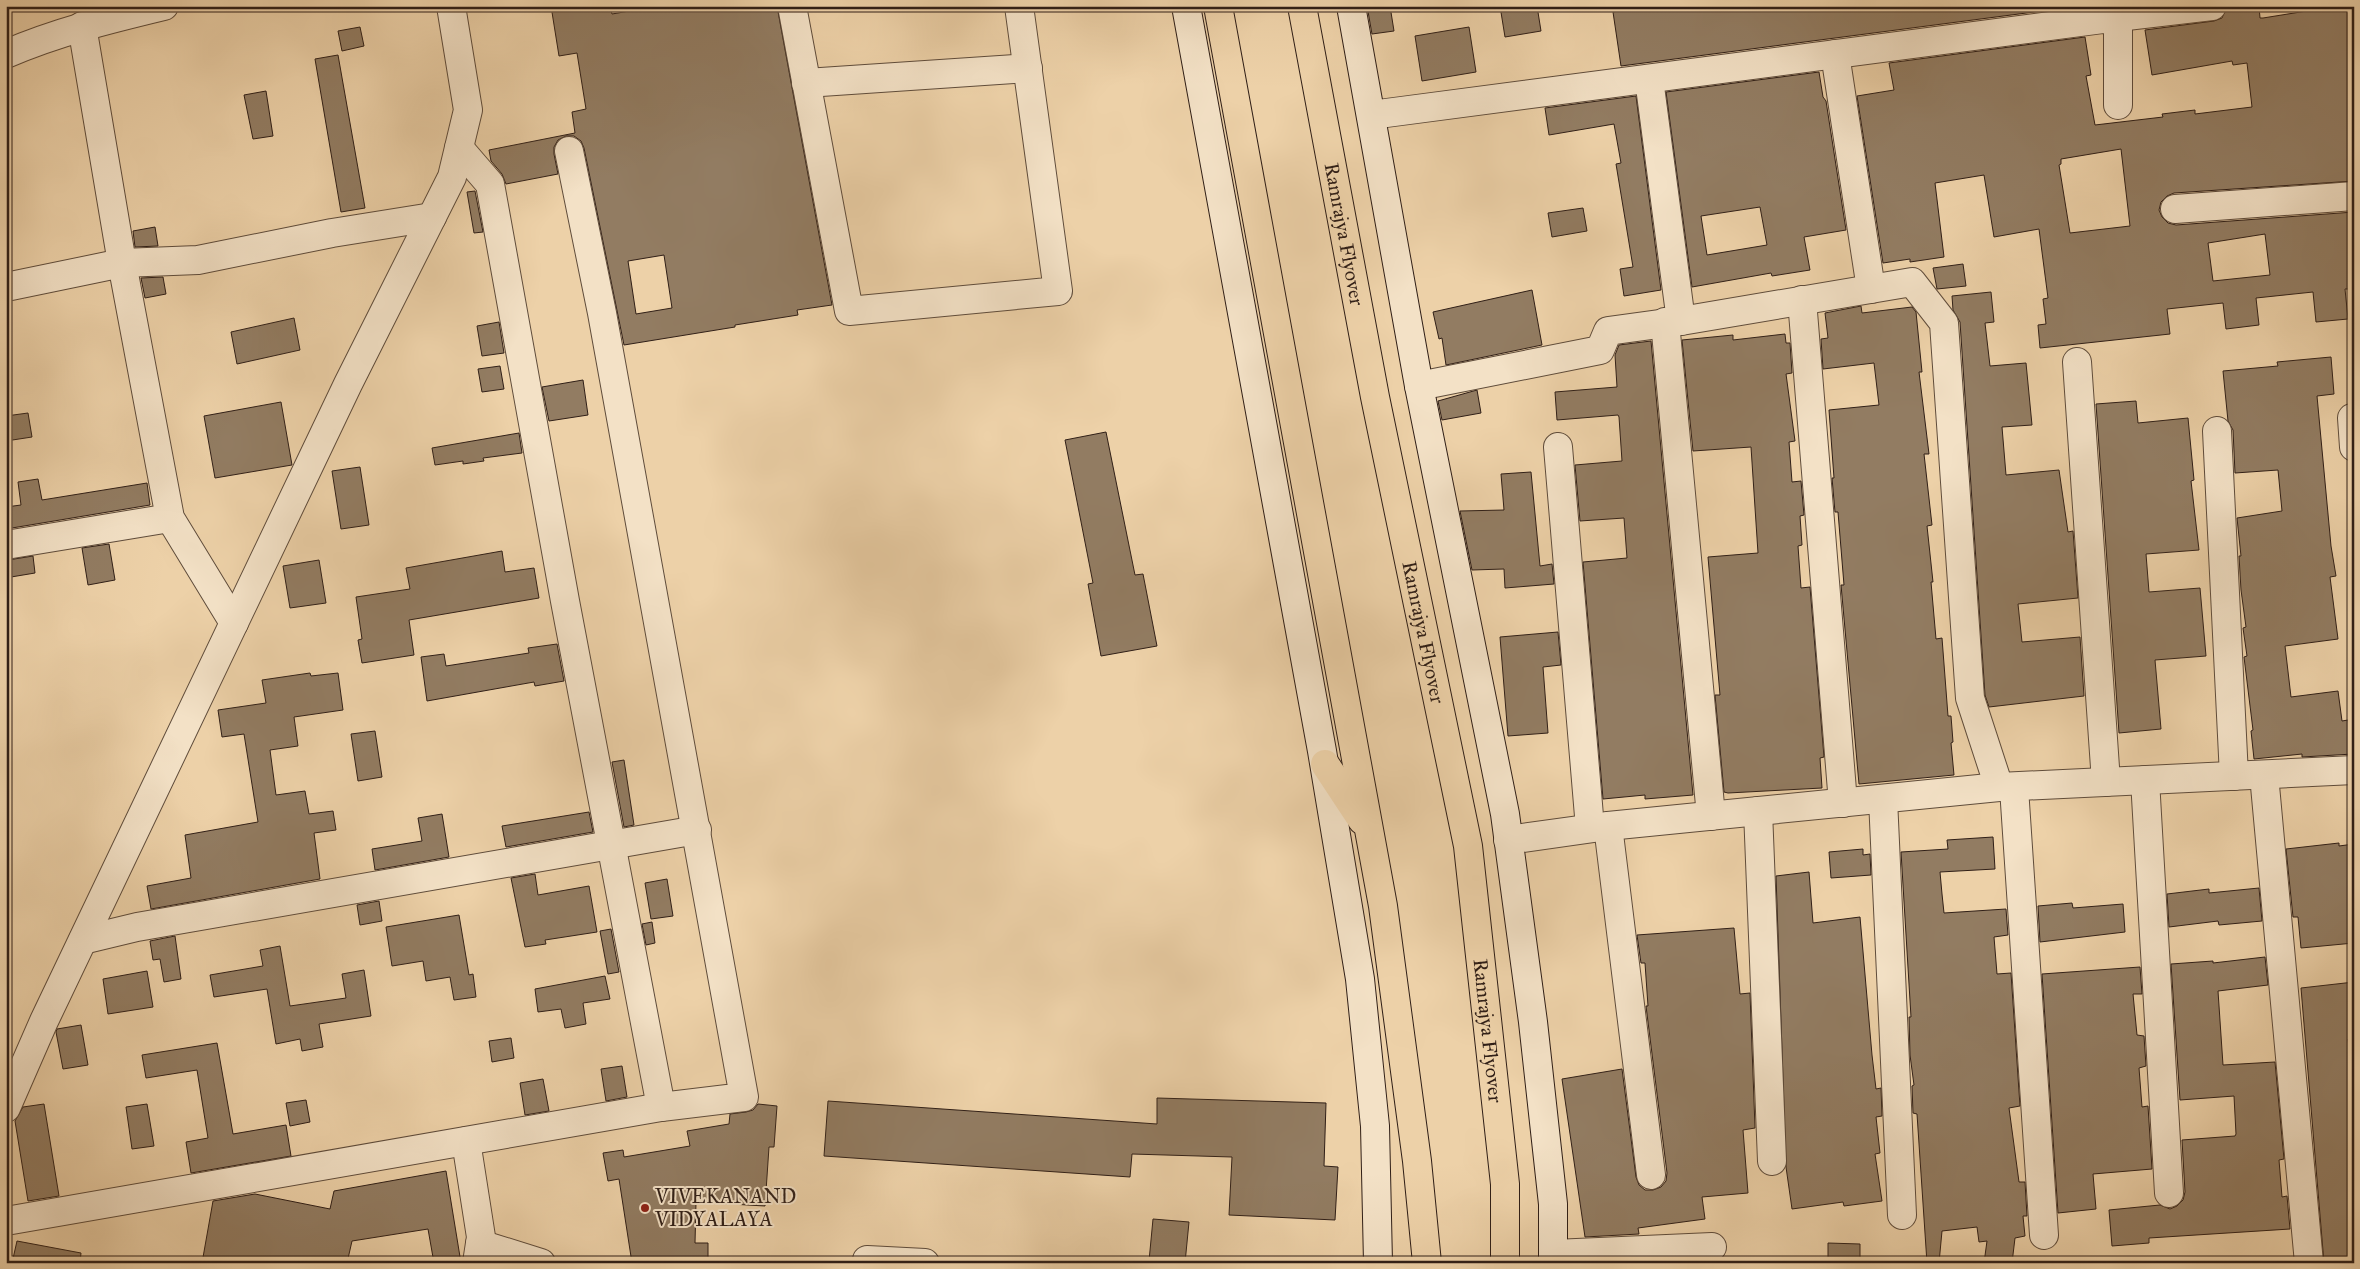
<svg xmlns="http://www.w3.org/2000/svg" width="2360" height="1269" font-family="'IM FELL Great Primer',serif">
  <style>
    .building { fill: #927c62; stroke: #301f17; fill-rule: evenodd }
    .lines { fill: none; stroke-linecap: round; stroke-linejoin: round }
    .street-casing { stroke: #5f4c3b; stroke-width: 30 }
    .secondary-casing { stroke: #301f17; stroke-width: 30 }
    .primary-casing { stroke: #301f17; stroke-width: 30 }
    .street { stroke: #f3e1c6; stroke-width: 28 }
    .secondary { stroke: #f3e1c6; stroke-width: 28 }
    .primary { stroke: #edd1a8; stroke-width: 28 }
    .poi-dot { fill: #8f2418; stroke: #f3e1c6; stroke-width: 2 }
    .labels { text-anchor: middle; stroke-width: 4; stroke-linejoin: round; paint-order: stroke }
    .street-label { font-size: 20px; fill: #301f17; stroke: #f3e1c6 }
    .poi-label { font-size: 20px; fill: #301f17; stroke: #f3e1c6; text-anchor: start }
  </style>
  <rect width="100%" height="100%" fill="#edd1a8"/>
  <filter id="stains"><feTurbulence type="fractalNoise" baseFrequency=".004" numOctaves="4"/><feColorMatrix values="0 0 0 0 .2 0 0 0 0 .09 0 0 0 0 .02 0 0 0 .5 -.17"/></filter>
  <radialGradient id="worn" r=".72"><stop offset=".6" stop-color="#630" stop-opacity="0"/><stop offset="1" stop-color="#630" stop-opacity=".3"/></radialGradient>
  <g class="building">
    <path d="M 551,6 L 610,6 L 612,14 L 659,6 L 777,6 L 832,305 L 797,310 L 798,315 L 735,325 L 735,327 L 624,345 L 584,148 L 581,141 L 574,136 L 566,136 L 558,140 L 554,147 L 554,154 L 558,174 L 506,184 L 502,174 L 491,161 L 489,150 L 575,133 L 572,112 L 586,109 L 577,53 L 559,56 ZM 664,255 L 672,308 L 636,314 L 628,261 Z"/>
    <path d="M 1367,6 L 1390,6 L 1394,31 L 1372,34 Z"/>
    <path d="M 1500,6 L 1537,6 L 1541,31 L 1505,37 Z"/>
    <path d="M 1643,6 L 2080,6 L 1621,66 L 1613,12 Z"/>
    <path d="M 2227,6 L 2259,6 L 2260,18 L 2263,18 L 2338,6 L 2354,6 L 2354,181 L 2174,193 L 2167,196 L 2161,202 L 2159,210 L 2162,217 L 2168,223 L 2176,225 L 2354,212 L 2354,289 L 2345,289 L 2348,319 L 2316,322 L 2313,292 L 2256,298 L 2259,325 L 2226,329 L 2223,303 L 2167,309 L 2170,334 L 2040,348 L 2038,325 L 2046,324 L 2043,299 L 2048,298 L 2039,229 L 1994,237 L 1984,175 L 1935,183 L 1944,257 L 1910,262 L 1910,259 L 1883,263 L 1857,96 L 1894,90 L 1889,63 L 2085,37 L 2091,75 L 2086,76 L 2095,125 L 2163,117 L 2162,114 L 2195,110 L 2195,114 L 2252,107 L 2247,63 L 2233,65 L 2232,61 L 2152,75 L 2145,30 L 2214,21 L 2222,18 ZM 2121,149 L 2130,226 L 2070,233 L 2059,165 L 2061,164 L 2061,159 ZM 2265,234 L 2270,275 L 2213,281 L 2208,243 Z"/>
    <path d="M 360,27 L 364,46 L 342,51 L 338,31 Z"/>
    <path d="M 1469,27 L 1476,72 L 1422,81 L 1415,36 Z"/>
    <path d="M 338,55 L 365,208 L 341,212 L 315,59 Z"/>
    <path d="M 1819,72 L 1823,97 L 1826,101 L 1846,230 L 1804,237 L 1810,270 L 1772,276 L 1771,273 L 1692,287 L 1666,92 ZM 1760,207 L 1767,245 L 1707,255 L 1701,216 Z"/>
    <path d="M 266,91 L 273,136 L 253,139 L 244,95 Z"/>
    <path d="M 1636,96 L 1661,290 L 1624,296 L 1620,269 L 1633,267 L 1616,164 L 1621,163 L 1614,124 L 1549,135 L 1545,108 Z"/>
    <path d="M 475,191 L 483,232 L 474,233 L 467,192 Z"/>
    <path d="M 1583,208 L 1587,231 L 1552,237 L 1548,213 Z"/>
    <path d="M 155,227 L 158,246 L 135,247 L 133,231 Z"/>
    <path d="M 1963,264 L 1966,286 L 1937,289 L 1933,268 Z"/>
    <path d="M 163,277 L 166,294 L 145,298 L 141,278 Z"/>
    <path d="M 1532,290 L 1542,345 L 1446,365 L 1442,338 L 1439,339 L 1433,312 Z"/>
    <path d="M 1991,292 L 1994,322 L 1985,323 L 1990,366 L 2026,363 L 2032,425 L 2002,427 L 2006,475 L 2059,470 L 2068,532 L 2073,531 L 2078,598 L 2018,604 L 2022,642 L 2080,637 L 2084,696 L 1989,707 L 1985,695 L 1960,322 L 1953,310 L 1952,296 Z"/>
    <path d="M 1861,306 L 1862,313 L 1912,307 L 1916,312 L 1922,372 L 1919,372 L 1929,454 L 1924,454 L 1932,525 L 1927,526 L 1933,582 L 1931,582 L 1936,639 L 1942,638 L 1948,716 L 1951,716 L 1953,742 L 1951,743 L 1954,775 L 1859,784 L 1841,585 L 1844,585 L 1838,512 L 1835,512 L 1832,478 L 1834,478 L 1829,410 L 1879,405 L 1874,363 L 1823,369 L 1821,339 L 1828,338 L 1825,313 Z"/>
    <path d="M 294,318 L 300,350 L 237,364 L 231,332 Z"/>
    <path d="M 499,322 L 504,353 L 482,356 L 477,326 Z"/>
    <path d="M 1785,334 L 1786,343 L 1790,343 L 1792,373 L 1786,374 L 1795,441 L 1789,442 L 1792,482 L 1801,481 L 1804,515 L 1800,516 L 1802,545 L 1798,546 L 1801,588 L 1810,587 L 1824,757 L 1820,758 L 1822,788 L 1728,793 L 1724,792 L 1715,695 L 1720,695 L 1708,557 L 1758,553 L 1751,447 L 1693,451 L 1682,340 L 1733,335 L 1733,340 Z"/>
    <path d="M 1651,341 L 1693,795 L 1645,799 L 1645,795 L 1603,799 L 1583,562 L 1627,558 L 1624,518 L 1580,521 L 1575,465 L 1622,461 L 1619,417 L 1618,415 L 1557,420 L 1555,392 L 1617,387 L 1615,355 L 1619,345 Z"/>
    <path d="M 2331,357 L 2334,394 L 2317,396 L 2331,546 L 2336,576 L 2330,577 L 2338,639 L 2285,646 L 2291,697 L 2338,691 L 2342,721 L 2348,720 L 2353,754 L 2302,757 L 2302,754 L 2254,759 L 2251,731 L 2253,730 L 2244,657 L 2247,656 L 2243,628 L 2246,627 L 2241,590 L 2239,556 L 2241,556 L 2237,518 L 2282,511 L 2278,470 L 2235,473 L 2233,430 L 2228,421 L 2223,371 L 2278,366 L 2277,362 Z"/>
    <path d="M 500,366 L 504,389 L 482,392 L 478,369 Z"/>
    <path d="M 583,380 L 588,415 L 549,421 L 542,387 Z"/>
    <path d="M 1477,390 L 1481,413 L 1442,420 L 1438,401 Z"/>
    <path d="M 2136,401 L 2138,423 L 2188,418 L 2194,480 L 2191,481 L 2199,550 L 2146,554 L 2149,592 L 2200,588 L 2206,656 L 2155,660 L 2161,729 L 2119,733 L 2096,404 Z"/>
    <path d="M 281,402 L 292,465 L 215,478 L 204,416 Z"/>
    <path d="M 28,413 L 32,437 L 6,441 L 6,416 Z"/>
    <path d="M 1106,432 L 1135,575 L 1143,574 L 1157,646 L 1101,656 L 1088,584 L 1093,583 L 1065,440 Z"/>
    <path d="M 519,433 L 522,453 L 483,458 L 484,461 L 463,464 L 463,461 L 435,465 L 432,448 Z"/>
    <path d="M 360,467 L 369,525 L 341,529 L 332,471 Z"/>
    <path d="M 1531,472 L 1540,566 L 1552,564 L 1554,584 L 1505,588 L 1504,569 L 1472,570 L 1460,511 L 1504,510 L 1501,474 Z"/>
    <path d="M 38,479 L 42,500 L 147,483 L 150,505 L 6,529 L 6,507 L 21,505 L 18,482 Z"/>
    <path d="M 109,544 L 115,580 L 88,585 L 82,548 Z"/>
    <path d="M 502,551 L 505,572 L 534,568 L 539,598 L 409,620 L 414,655 L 362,663 L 358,640 L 362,639 L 356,597 L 410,589 L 406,568 Z"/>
    <path d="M 33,556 L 35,573 L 11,577 L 8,560 Z"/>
    <path d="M 319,560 L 326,603 L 290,608 L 283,566 Z"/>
    <path d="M 1558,632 L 1561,665 L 1543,667 L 1548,733 L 1508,736 L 1500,637 Z"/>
    <path d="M 557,644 L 564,681 L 535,686 L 534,682 L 427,701 L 421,657 L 444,654 L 446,666 L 529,653 L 528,648 Z"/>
    <path d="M 310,673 L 311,676 L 338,673 L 343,710 L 294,717 L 298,746 L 270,750 L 276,795 L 305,791 L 309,814 L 333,811 L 336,830 L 314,833 L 320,879 L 151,909 L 147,886 L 191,878 L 185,835 L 258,822 L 244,734 L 222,737 L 218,710 L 266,703 L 262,680 Z"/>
    <path d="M 375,731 L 382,777 L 358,781 L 351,734 Z"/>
    <path d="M 624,760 L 634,825 L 624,827 L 612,762 Z"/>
    <path d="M 589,812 L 593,832 L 506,847 L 502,826 Z"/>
    <path d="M 442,814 L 449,857 L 375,870 L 372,849 L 422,841 L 418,818 Z"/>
    <path d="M 1993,837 L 1995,869 L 1940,872 L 1942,894 L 1944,913 L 2006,909 L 2008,935 L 1994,937 L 1997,974 L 2011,973 L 2020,1106 L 2009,1108 L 2019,1182 L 2025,1182 L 2027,1216 L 2023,1216 L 2025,1236 L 2015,1238 L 2012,1263 L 1984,1263 L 1987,1241 L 1979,1242 L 1977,1227 L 1942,1231 L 1939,1263 L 1927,1263 L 1917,1114 L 1913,1113 L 1912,1086 L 1914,1085 L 1910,1055 L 1909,1017 L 1911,1017 L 1901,852 L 1948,849 L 1947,840 Z"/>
    <path d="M 2339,843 L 2339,846 L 2354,844 L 2354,943 L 2301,948 L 2298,917 L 2293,917 L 2286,849 Z"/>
    <path d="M 1863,849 L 1863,855 L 1870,854 L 1871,875 L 1831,878 L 1829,852 Z"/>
    <path d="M 1809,872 L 1813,923 L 1860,917 L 1872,1055 L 1876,1089 L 1881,1088 L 1882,1116 L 1876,1117 L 1880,1153 L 1875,1154 L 1882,1201 L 1844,1206 L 1843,1202 L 1792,1209 L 1786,1167 L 1776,876 Z"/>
    <path d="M 535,874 L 538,895 L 589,886 L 597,932 L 545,940 L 546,944 L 525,947 L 511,878 Z"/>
    <path d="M 667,879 L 673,916 L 651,919 L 645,883 Z"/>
    <path d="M 2259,888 L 2262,921 L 2219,925 L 2218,921 L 2169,927 L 2167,894 L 2209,889 L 2209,893 Z"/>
    <path d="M 379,901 L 382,921 L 360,925 L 357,905 Z"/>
    <path d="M 2072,903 L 2073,908 L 2123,904 L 2125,932 L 2040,942 L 2038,906 Z"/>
    <path d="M 459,915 L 469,975 L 473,974 L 476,997 L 454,1000 L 450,977 L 426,981 L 423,961 L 392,966 L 386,927 Z"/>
    <path d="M 652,922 L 655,943 L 646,945 L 642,924 Z"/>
    <path d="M 1734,928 L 1740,994 L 1750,993 L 1755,1128 L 1743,1130 L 1748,1193 L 1702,1197 L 1705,1219 L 1638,1228 L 1639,1234 L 1585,1237 L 1562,1079 L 1622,1069 L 1636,1177 L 1639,1185 L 1645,1190 L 1653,1190 L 1661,1187 L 1666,1181 L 1667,1173 L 1646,1006 L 1648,1006 L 1645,963 L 1641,963 L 1637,935 Z"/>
    <path d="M 611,929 L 619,972 L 608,974 L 600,931 Z"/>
    <path d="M 175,936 L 181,979 L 164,982 L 160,959 L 153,960 L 150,941 Z"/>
    <path d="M 280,946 L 290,1006 L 346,998 L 342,974 L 364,970 L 371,1016 L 319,1024 L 323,1047 L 302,1051 L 300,1039 L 276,1044 L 267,989 L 214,997 L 210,975 L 263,966 L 260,950 Z"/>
    <path d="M 2265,957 L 2268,985 L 2218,991 L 2223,1065 L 2275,1062 L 2284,1159 L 2279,1160 L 2282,1197 L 2287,1196 L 2290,1229 L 2149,1238 L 2149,1243 L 2112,1246 L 2109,1210 L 2160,1205 L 2170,1209 L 2177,1206 L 2183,1200 L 2185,1192 L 2182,1140 L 2235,1136 L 2236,1134 L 2234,1096 L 2180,1100 L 2171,964 L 2213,961 L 2213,963 Z"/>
    <path d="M 2140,967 L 2142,994 L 2133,994 L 2137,1035 L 2144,1036 L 2146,1066 L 2139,1068 L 2142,1107 L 2148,1106 L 2152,1169 L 2093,1174 L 2096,1209 L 2058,1213 L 2042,974 Z"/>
    <path d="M 147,971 L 153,1007 L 108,1014 L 103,979 Z"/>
    <path d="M 605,976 L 610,999 L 583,1003 L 586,1024 L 565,1028 L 561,1009 L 538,1012 L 535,989 Z"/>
    <path d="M 2354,982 L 2354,1038 L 2348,1039 L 2354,1091 L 2354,1263 L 2324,1263 L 2301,988 Z"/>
    <path d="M 81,1025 L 88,1065 L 63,1069 L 56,1032 L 57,1029 Z"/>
    <path d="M 511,1038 L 514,1058 L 492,1062 L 489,1041 Z"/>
    <path d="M 217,1043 L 233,1134 L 286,1125 L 291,1156 L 191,1173 L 186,1142 L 208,1138 L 197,1070 L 146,1078 L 142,1055 Z"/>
    <path d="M 622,1066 L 627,1097 L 606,1101 L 601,1069 Z"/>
    <path d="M 543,1079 L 549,1111 L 525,1115 L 520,1083 Z"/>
    <path d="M 1157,1098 L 1326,1103 L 1324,1166 L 1338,1167 L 1335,1220 L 1229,1215 L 1232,1157 L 1132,1154 L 1130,1177 L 824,1156 L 828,1101 L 1157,1124 Z"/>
    <path d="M 306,1100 L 310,1122 L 290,1126 L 286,1103 Z"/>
    <path d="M 44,1104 L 59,1196 L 28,1201 L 15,1121 L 23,1107 Z"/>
    <path d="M 147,1104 L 154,1146 L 132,1149 L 126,1107 Z"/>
    <path d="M 758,1104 L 777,1106 L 774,1147 L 769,1147 L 765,1206 L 696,1202 L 695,1243 L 708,1243 L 708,1263 L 632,1263 L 619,1179 L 608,1181 L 603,1153 L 623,1150 L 624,1157 L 690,1146 L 687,1131 L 729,1124 L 730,1114 L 746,1112 L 753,1110 Z"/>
    <path d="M 446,1171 L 461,1263 L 434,1263 L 428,1229 L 352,1241 L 347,1263 L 202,1263 L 213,1201 L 255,1194 L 330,1209 L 334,1191 Z"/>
    <path d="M 1153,1219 L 1189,1222 L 1185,1263 L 1149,1261 Z"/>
    <path d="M 17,1241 L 81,1253 L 80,1263 L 12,1263 Z"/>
    <path d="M 1828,1243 L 1860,1244 L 1860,1263 L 1828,1263 Z"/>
  </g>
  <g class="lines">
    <g class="street-casing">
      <g id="street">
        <path d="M 792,6 L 849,311 L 1058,291 L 1019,6"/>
        <path d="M 2116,6 L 2118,17 L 2212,6"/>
        <path d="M 82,26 L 122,263 L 170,518 L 234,623"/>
        <path d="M 6,54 C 57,32 110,19 164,6"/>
        <path d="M 1835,54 L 1871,289"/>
        <path d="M 1649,79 L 1681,321"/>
        <path d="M 806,83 L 1028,68"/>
        <path d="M 1371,115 L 2118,17 L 2118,105"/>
        <path d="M 459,148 L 490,184 L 565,601 L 661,1107"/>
        <path d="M 2175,209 L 2354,196"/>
        <path d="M 6,287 L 122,263 L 198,260 L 332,233 L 432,217"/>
        <path d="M 1802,300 L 1843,803"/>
        <path d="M 1665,322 L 1711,816"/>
        <path d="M 2077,362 L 2106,782"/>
        <path d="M 1419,386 L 1600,350 L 1608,331 L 1681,321 L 1912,282 L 1944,323 L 1970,698 L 1999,787"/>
        <path d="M 2352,418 L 2354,447"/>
        <path d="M 2217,431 L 2234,776"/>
        <path d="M 1558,447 L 1590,828"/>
        <path d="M 6,545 L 170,518"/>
        <path d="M 2264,775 L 2309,1263"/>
        <path d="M 2145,780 L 2169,1193"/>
        <path d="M 2014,788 L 2044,1235"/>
        <path d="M 1883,799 L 1902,1215"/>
        <path d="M 1758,811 L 1772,1161"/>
        <path d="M 1608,826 L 1651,1175"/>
        <path d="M 1508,840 L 1608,826 L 1999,787 L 2354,770"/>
        <path d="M 83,940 L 137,927 L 697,830"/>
        <path d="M 6,1108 L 44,1021 L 348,384 L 452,177 L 468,110 L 451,6"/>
        <path d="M 466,1141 L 481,1237 L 477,1263"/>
        <path d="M 6,1221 L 661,1107 L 744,1097 L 602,313 L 569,151"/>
        <path d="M 480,1244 L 541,1263"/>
        <path d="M 1554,1254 L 1712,1247"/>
        <path d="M 867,1260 L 925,1263"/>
      </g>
    </g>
    <g class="secondary-casing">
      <g id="secondary">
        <path d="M 1186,6 L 1322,751 L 1360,979 L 1375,1126 L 1378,1263"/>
        <path d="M 1351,6 L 1419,386 L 1505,814 L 1533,1022 L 1553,1204 L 1553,1263"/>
      </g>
    </g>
    <g class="primary-casing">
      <g id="primary">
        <path d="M 1218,6 L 1383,906 L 1417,1161 L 1427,1263"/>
        <path id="s1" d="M 1302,6 L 1375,397 L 1468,846 L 1505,1184 L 1505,1263"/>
        <path d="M 1325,764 L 1362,820"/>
      </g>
    </g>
    <use href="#street" class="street"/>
    <use href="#secondary" class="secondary"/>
    <use href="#primary" class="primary"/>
  </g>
  <circle class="poi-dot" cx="645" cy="1208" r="5"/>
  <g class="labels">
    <g class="street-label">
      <text dy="7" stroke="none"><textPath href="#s1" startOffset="232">Ramrajya Flyover</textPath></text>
      <text dy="7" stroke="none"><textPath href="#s1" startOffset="638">Ramrajya Flyover</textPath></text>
      <text dy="7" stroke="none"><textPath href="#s1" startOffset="1042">Ramrajya Flyover</textPath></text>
    </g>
    <g class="poi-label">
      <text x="655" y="1203">VIVEKANAND<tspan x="655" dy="23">VIDYALAYA</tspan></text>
    </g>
  </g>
  <rect width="2360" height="1269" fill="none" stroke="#edd1a8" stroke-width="25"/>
  <rect x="8" y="8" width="2345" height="1254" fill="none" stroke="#301f17" stroke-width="2.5"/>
  <rect x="12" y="12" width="2335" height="1244" fill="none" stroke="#301f17"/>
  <rect width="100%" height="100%" filter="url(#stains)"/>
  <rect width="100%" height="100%" fill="url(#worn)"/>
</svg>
